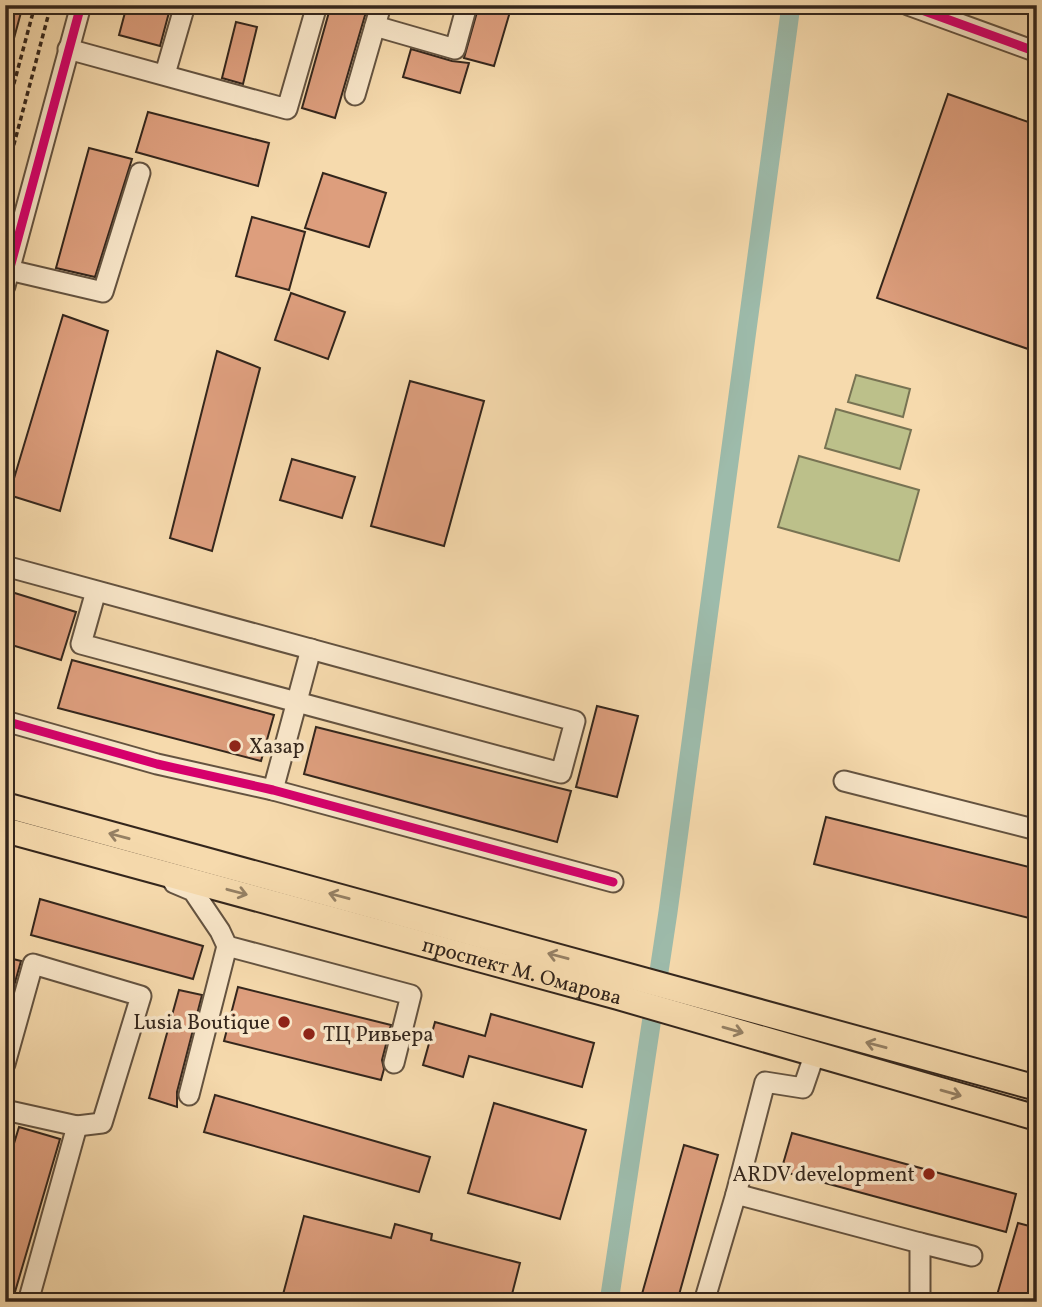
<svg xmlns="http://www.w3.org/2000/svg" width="1042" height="1307" font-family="Vollkorn,serif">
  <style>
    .green { fill: #bcc08a; stroke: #787353; stroke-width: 2 }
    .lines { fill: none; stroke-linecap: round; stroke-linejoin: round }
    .canal { stroke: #9dbbab; stroke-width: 19 }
    .building { fill: #dd9e7d; stroke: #34261c; stroke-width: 2 }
    .minor-casing { stroke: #645340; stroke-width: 23 }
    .major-casing { stroke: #34261c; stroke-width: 28 }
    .path { stroke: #34261c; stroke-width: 3.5; stroke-dasharray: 5 3.5; stroke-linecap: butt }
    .minor { stroke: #f9e7ca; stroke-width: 19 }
    .major { stroke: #f6daad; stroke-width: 24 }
    .cycleway-casing { stroke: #f9e7ca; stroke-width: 13 }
    .cycleway { stroke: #d6006c; stroke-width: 9 }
    .oneway { stroke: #958064 }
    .poi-dot { fill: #8f2418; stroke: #f9e7ca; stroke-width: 2.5 }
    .labels { text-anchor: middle; stroke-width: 7; stroke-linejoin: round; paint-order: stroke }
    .poi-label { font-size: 21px; fill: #34261c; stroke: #f9e7ca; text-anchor: start }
    .street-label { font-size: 21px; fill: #34261c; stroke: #f9e7ca }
  </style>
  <rect width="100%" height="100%" fill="#f6daad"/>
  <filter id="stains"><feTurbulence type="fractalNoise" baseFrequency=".00286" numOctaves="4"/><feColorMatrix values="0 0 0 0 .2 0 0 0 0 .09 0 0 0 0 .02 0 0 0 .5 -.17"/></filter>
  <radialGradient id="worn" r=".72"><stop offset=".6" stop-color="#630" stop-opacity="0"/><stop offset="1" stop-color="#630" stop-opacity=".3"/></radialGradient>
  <g class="green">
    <path d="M 856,375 L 910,389 L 903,417 L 848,402 Z"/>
    <path d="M 836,409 L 911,430 L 900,469 L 825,448 Z"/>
    <path d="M 799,456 L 919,490 L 899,561 L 778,527 Z"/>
  </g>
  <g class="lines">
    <path class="canal" d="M 609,1302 L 668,912 L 791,5"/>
  </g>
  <g class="building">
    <path d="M 5,5 L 23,5 L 10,53 L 5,53 Z"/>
    <path d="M 127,5 L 171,5 L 160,46 L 119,35 Z"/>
    <path d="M 331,5 L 368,5 L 335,118 L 302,108 Z"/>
    <path d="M 479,5 L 512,5 L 494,66 L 464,58 Z"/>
    <path d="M 236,22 L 257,27 L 243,84 L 222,78 Z"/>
    <path d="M 411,49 L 452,61 L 469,63 L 460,93 L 403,77 Z"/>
    <path d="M 948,94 L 1037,125 L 1037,352 L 877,298 Z"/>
    <path d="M 148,112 L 269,143 L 258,186 L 136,152 Z"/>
    <path d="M 89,148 L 132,159 L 95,277 L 56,268 Z"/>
    <path d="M 323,173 L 386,193 L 369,247 L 305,228 Z"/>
    <path d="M 252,217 L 305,232 L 289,290 L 236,276 Z"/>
    <path d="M 291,293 L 345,312 L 328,359 L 275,340 Z"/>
    <path d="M 63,315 L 108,331 L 60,511 L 9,495 Z"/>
    <path d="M 217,351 L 260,368 L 212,551 L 170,538 Z"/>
    <path d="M 410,381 L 484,401 L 444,546 L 371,526 Z"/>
    <path d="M 292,459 L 355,477 L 342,518 L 280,500 Z"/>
    <path d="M 5,590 L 76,612 L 61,660 L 5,643 Z"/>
    <path d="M 72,660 L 274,715 L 261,761 L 58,708 Z"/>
    <path d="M 597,706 L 638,716 L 617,797 L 576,787 Z"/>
    <path d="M 316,727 L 571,791 L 557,842 L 304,774 Z"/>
    <path d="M 826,817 L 1037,869 L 1037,920 L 814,864 Z"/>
    <path d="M 40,899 L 203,946 L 193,979 L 31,935 Z"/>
    <path d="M 5,957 L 21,961 L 7,1011 L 5,1010 Z"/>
    <path d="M 238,987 L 391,1025 L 382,1060 L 384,1069 L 381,1080 L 224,1041 Z"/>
    <path d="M 179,990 L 202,995 L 177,1092 L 177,1107 L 149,1098 Z"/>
    <path d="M 491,1014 L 594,1043 L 582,1087 L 469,1056 L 463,1077 L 423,1065 L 435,1022 L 485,1036 Z"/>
    <path d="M 215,1095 L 430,1157 L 419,1192 L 204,1132 Z"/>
    <path d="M 494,1103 L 586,1130 L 560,1219 L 468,1193 Z"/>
    <path d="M 19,1127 L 60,1139 L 12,1302 L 5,1302 L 5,1173 Z"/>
    <path d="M 792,1133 L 1016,1194 L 1006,1232 L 781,1171 Z"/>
    <path d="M 684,1145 L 718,1155 L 677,1302 L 670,1302 L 642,1294 Z"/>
    <path d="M 304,1216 L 391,1238 L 395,1224 L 432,1234 L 431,1240 L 520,1263 L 510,1302 L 281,1302 Z"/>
    <path d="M 1018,1223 L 1037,1228 L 1037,1302 L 995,1302 Z"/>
  </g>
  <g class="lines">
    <g class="minor-casing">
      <g id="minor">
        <path d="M 908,5 L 1037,52"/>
        <path d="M 375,26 L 455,49 L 467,5"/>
        <path d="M 68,49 L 287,109 L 317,5"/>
        <path d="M 165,74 L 185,5"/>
        <path d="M 355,95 L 381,5"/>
        <path d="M 9,270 L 103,292 L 140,173"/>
        <path d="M 5,286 L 81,5"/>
        <path d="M 5,566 L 575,721 L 561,773 L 81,644 L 96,591"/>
        <path d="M 5,721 L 157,764 L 273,790 L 613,882"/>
        <path d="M 844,781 L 1037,830"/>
        <path d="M 273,790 L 311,649"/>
        <path d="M 174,883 L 193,891 L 220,931 L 227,946 L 411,995 L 394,1063"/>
        <path d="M 5,1064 L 33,964 L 141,996 L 102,1123 L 77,1126 L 5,1110"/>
        <path d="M 189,1095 L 227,946"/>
        <path d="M 736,1194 L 765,1082 L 803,1088 L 815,1053"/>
        <path d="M 920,1243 L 972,1256"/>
        <path d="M 28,1302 L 77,1126"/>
        <path d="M 704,1302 L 736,1194 L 920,1243 L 920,1302"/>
      </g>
    </g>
    <g class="major-casing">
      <g id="major">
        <path d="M 5,805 L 1037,1088"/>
        <path id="s1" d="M 5,830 L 618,997 L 1037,1118"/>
      </g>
    </g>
    <g class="path">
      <path d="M 5,117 L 35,5"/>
      <path d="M 5,178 L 51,5"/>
    </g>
    <use href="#minor" class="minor"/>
    <use href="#major" class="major"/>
    <g class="cycleway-casing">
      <g id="cycleway">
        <path d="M 908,5 L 1037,52"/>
        <path d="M 5,286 L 81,5"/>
        <path d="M 5,721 L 157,764 L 273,790 L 613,882"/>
      </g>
    </g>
    <use href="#cycleway" class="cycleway"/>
  </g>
  <defs><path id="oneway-shaft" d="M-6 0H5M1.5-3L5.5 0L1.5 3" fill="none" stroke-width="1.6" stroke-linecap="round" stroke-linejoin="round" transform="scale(1.75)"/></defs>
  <g class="oneway">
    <use href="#oneway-shaft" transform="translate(119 836) rotate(-165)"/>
    <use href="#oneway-shaft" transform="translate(237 892) rotate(15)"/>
    <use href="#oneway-shaft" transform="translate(339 896) rotate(-165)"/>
    <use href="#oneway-shaft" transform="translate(558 956) rotate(-165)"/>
    <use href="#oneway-shaft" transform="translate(733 1030) rotate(16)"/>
    <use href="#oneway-shaft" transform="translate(876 1045) rotate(-165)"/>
    <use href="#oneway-shaft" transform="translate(951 1093) rotate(16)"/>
  </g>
  <g class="poi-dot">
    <circle cx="235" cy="746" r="7"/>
    <circle cx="284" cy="1022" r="7"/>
    <circle cx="309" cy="1034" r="7"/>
    <circle cx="929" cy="1174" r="7"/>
  </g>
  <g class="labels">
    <g class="poi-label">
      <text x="249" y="753">Хазар</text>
      <text x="270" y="1029" text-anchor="end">Lusia Boutique</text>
      <text x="323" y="1041">ТЦ Ривьера</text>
      <text x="915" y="1181" text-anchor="end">ARDV development</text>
    </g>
    <g class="street-label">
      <text dy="7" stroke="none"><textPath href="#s1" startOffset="536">проспект М. Омарова</textPath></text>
    </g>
  </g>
  <rect width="1042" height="1307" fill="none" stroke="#f6daad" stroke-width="28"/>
  <rect x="7" y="7" width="1028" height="1293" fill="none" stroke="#34261c" stroke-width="3.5"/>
  <rect x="14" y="14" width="1014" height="1279" fill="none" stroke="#34261c" stroke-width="2"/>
  <rect width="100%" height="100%" filter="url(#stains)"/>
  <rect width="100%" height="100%" fill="url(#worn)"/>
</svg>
